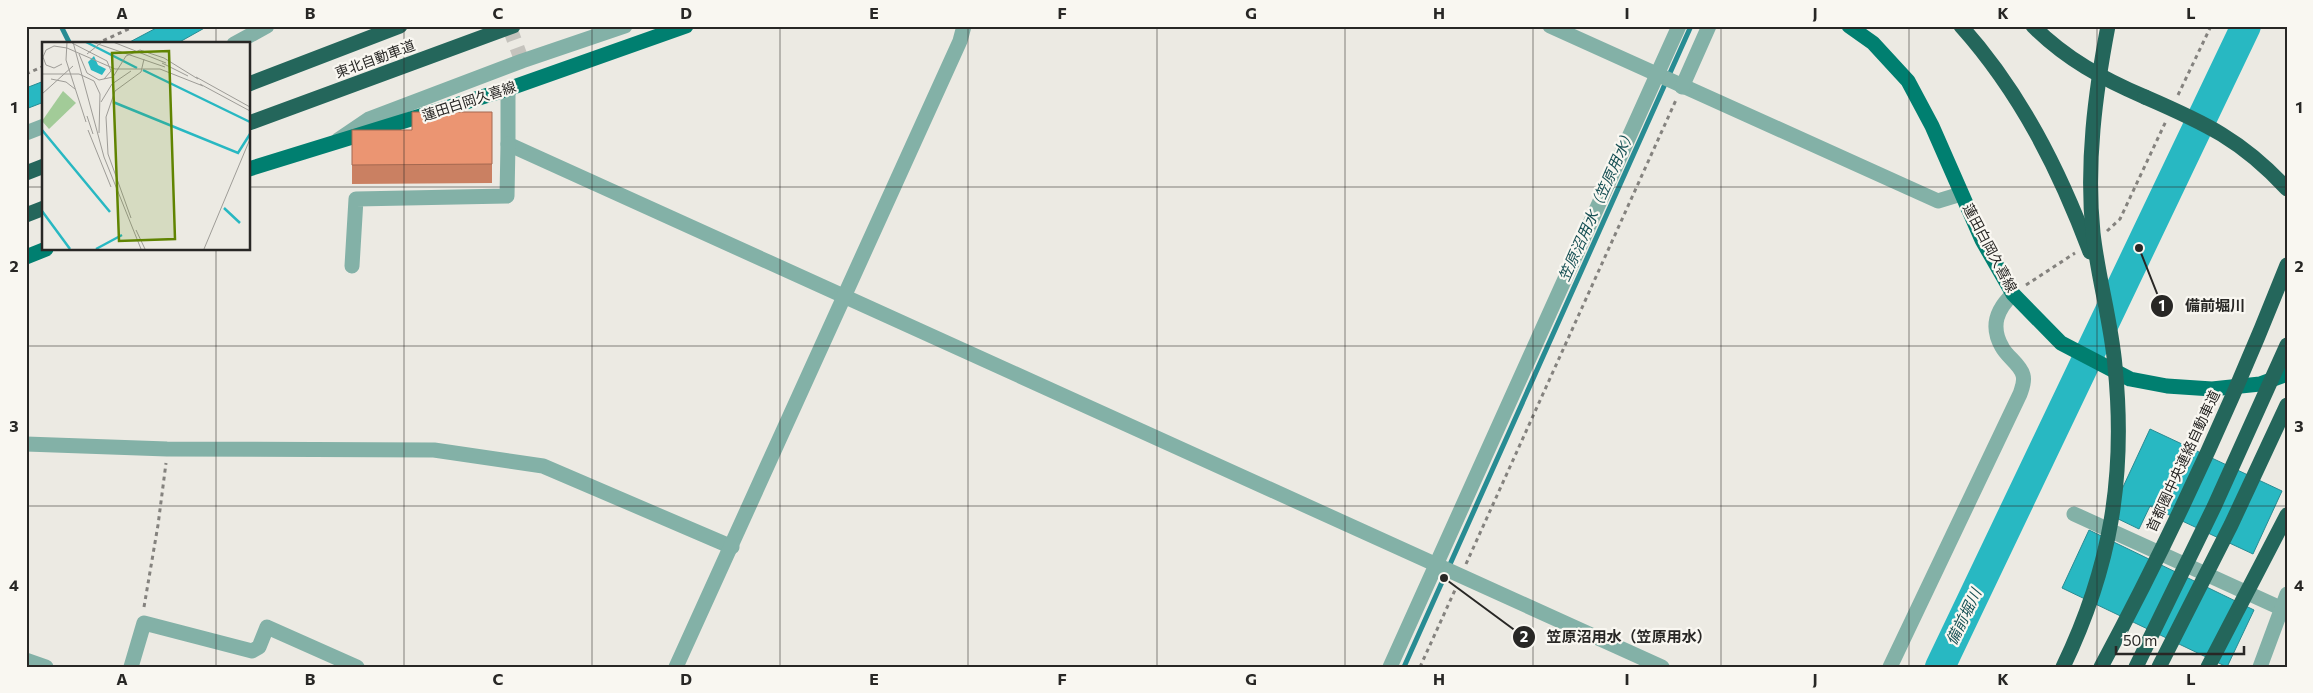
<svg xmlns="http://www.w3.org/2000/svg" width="2313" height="693" font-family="Commissioner,'Noto Sans JP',sans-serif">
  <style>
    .water { fill: #28b8c2; stroke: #288c93 }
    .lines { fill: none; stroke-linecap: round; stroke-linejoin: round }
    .stream { stroke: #288c93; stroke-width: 5 }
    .river { stroke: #28b8c2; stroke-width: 30 }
    .minor-tunnel { stroke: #c5c3bd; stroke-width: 15; stroke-dasharray: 15 8; stroke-linecap: butt }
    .path { stroke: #84827e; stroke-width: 3; stroke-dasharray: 4 4; stroke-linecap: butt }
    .minor { stroke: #83b1a7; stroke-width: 15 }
    .major { stroke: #007f70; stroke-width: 15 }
    .highway { stroke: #24665b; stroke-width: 15 }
    .highway-bridge { stroke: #24665b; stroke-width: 15 }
    .wall { fill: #ca8062 }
    .building { fill: #eb9572; stroke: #a46850 }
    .grid { fill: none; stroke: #282725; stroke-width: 1; stroke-opacity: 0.55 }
    .labels { text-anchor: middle; stroke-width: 4.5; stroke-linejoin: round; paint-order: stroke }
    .street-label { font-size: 14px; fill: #282725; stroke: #f9f7f1 }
    .water-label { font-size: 15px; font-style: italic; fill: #185155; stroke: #f9f7f1 }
    .inset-river { fill: none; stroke: #28b8c2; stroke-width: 2.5 }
    .inset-road { fill: none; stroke: #9e9c97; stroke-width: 1 }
    .view { fill: #608401; fill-opacity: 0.15; stroke: #608401; stroke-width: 2.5 }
    .inset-edge { fill: none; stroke: #282725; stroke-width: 2.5 }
    .leader { fill: none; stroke: #282725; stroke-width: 2 }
    .callout-dot { fill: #282725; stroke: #f9f7f1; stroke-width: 2 }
    .mark-label { font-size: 15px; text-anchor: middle; font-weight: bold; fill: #fff }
    .callout-label { font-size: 15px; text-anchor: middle; font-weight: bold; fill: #282725; stroke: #f9f7f1; stroke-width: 4.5; stroke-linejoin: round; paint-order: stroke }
    .neatline { fill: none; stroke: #282725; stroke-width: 2 }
    .grid-label { font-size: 16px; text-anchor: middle; font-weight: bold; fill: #282725 }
  </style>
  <rect width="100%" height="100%" fill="#eceae3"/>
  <g class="water">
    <path d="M 160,26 L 208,26 L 176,44 L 126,44 Z"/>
    <path d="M 44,81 L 44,102 L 26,109 L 26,88 Z"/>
    <path d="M 2150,429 L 2282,491 L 2253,554 L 2150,506 L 2139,529 L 2110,515 Z"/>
    <path d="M 2089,530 L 2254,610 L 2227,667 L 2062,588 Z"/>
  </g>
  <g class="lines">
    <g class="stream">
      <path d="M 61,26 L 70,44"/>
      <path d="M 1404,667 L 1691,26"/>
    </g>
    <path class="river" d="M 1940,667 L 2246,26"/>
    <path class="minor-tunnel" d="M 509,26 L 522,61"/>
    <g class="path">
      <path d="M 96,44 L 135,26"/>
      <path d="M 26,74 L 44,66"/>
      <path d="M 2178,95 L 2211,26"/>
      <path d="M 2107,231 L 2120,219 L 2166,121"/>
      <path d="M 2026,285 L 2075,253"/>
      <path d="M 1466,564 L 1676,100"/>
      <path d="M 144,607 L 158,525 L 166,463"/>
      <path d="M 1420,667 L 1455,590"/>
    </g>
    <g class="minor">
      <path d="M 1550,26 L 1938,201 L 1961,194"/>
      <path d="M 234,44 L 267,26"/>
      <path d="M 1682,87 L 1709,26"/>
      <path d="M 508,89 L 508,144 L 1662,667"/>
      <path d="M 26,133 L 44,126"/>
      <path d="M 338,140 L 369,119 L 522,61 L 625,26"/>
      <path d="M 352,266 L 356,199 L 507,196 L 508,144"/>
      <path d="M 26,444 L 167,449 L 434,450 L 543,466 L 732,547"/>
      <path d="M 2074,514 L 2287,611"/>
      <path d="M 26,660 L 46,667"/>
      <path d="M 131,667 L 144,623 L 252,651 L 259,647 L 267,627 L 357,667"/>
      <path d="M 676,667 L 960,41 L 964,26"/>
      <path d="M 1390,667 L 1679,26"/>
      <path d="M 1890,667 L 2020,394 C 2022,388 2025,382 2023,375 C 2020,364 2007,357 2002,347 C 1990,326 1997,309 2013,294"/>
      <path d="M 2260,667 L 2287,594"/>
    </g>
    <g class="major">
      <path d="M 1849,26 L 1873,43 L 1908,81 L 1932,126 L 1982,240 L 2013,294 L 2061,343 L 2130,379 L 2167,386 L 2212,389 L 2260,384 L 2287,374"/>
      <path d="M 249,169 L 508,89 L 686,26"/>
      <path d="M 26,257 L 46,249"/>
    </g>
    <g class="highway">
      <path d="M 2033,26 C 2066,59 2103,79 2145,97"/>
      <path d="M 249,84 L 400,26"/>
      <path d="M 249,123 L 513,26"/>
      <path d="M 26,173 L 44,166"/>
      <path d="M 26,215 L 44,208"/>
    </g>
    <g class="highway-bridge">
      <path d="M 1961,26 C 2020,92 2059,169 2090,252"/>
      <path d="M 2145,97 C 2205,123 2242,140 2287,189"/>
      <path d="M 2063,667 C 2111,567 2126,476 2115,366 C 2111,321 2098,278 2093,233 C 2086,164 2095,94 2108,26"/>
      <path d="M 2101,667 C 2171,537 2233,402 2287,265"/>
      <path d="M 2136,667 L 2214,507 L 2287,345"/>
      <path d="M 2159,667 L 2231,525 L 2287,405"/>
      <path d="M 2208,667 L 2287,515"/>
    </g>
  </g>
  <path class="wall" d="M 492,112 L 492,183 L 352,184 L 352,130 L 412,130 Z"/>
  <path class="building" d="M 412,112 L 492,112 L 492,164 L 352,165 L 352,130 L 412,130 Z"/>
  <path class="grid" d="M 216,26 L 216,44M 404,26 L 404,667M 592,26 L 592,667M 780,26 L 780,667M 968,26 L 968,667M 1157,26 L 1157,667M 1345,26 L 1345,667M 1533,26 L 1533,667M 1721,26 L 1721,667M 1909,26 L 1909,667M 2097,26 L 2097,667M 26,187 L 44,187M 249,187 L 2287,187M 216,249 L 216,667M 26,346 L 2287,346M 26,506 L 2287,506"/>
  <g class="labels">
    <g class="street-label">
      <text transform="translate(375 59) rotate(-20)" y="5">東北自動車道</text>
      <text transform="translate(469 101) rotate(-18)" y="5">蓮田白岡久喜線</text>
      <text transform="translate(1990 248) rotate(62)" y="5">蓮田白岡久喜線</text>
      <text transform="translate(2183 461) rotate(-65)" y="5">首都圏中央連絡自動車道</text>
    </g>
    <g class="water-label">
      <text transform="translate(1597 205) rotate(-66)" y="5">笠原沼用水（笠原用水）</text>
      <text transform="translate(1964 617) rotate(-64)" y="5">備前堀川</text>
    </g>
  </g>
  <g transform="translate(42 42)">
    <rect width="208" height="208" fill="#eceae3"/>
    <path d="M 21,49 L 34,61 L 7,87 L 0,79 Z" fill="#a2cb98"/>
    <path d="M 52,14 L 56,23 L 64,27 L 60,33 L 49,28 L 46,20 Z" fill="#28b8c2"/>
    <path class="inset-river" d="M 44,0 L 95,26M 101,28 L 208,80M 71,60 L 196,111 L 208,92M 0,88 L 68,170M 182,166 L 198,181M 0,169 L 28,207M 54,207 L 80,193"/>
    <path class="inset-road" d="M 25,0 L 24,18 L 44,80M 31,0 L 62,115 L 99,207M 50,0 L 123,25M 71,0 L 124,21M 30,1 L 65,19 L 69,29 L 62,37M 37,12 L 45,31 L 57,38 L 71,35 L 84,14 L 98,8 L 122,16 L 156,37M 45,12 L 60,0M 120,21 L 146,34M 20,22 L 12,26 L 4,23 L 1,15 L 4,8 L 12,4 L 25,6 L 73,27 L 118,27 L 161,44M 0,32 L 37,32 L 52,39 L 58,52 L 57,91M 154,35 L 208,65M 9,37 L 24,40 L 33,47M 158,42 L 208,69M 0,52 L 31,24M 59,60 L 70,42 L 89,29M 45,74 L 51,92M 46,88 L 69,145M 89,176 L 66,112 L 64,75 L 73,49 L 99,30 L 102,17M 94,188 L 103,207M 162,207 L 208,97"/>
    <path class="view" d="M 127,9 L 133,197 L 77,199 L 70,11 Z"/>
    <rect width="208" height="208" class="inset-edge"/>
  </g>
  <path class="leader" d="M2139 248L2162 306M1444 578L1524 637"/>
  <g class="callout-dot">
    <circle cx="2139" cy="248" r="5"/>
    <circle cx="1444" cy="578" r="5"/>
    <circle cx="2162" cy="306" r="12"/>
    <circle cx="1524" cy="637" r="12"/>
  </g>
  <g class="mark-label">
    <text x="2162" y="311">1</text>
    <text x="1524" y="642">2</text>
  </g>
  <g class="callout-label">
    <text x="2215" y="311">備前堀川</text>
    <text x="1629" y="642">笠原沼用水（笠原用水）</text>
  </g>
  <rect width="2313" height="693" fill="none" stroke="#f9f7f1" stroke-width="55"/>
  <path d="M2116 646v8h128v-8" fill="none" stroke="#282725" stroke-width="2.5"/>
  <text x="2123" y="646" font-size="15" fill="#282725" stroke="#f9f7f1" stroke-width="4" paint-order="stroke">50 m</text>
  <rect x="28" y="28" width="2258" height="638" class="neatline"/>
  <g class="grid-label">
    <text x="122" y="19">A</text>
    <text x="310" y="19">B</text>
    <text x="498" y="19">C</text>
    <text x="686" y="19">D</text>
    <text x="874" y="19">E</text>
    <text x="1062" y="19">F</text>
    <text x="1251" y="19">G</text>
    <text x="1439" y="19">H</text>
    <text x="1627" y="19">I</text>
    <text x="1815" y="19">J</text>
    <text x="2003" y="19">K</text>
    <text x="2191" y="19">L</text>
    <text x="14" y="113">1</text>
    <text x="2299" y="113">1</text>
    <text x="14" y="272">2</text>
    <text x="2299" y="272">2</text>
    <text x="14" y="432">3</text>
    <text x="2299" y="432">3</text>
    <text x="14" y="591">4</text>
    <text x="2299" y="591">4</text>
    <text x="122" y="685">A</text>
    <text x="310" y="685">B</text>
    <text x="498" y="685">C</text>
    <text x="686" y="685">D</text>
    <text x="874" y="685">E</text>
    <text x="1062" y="685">F</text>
    <text x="1251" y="685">G</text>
    <text x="1439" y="685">H</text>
    <text x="1627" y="685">I</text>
    <text x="1815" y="685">J</text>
    <text x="2003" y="685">K</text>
    <text x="2191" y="685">L</text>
  </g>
</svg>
